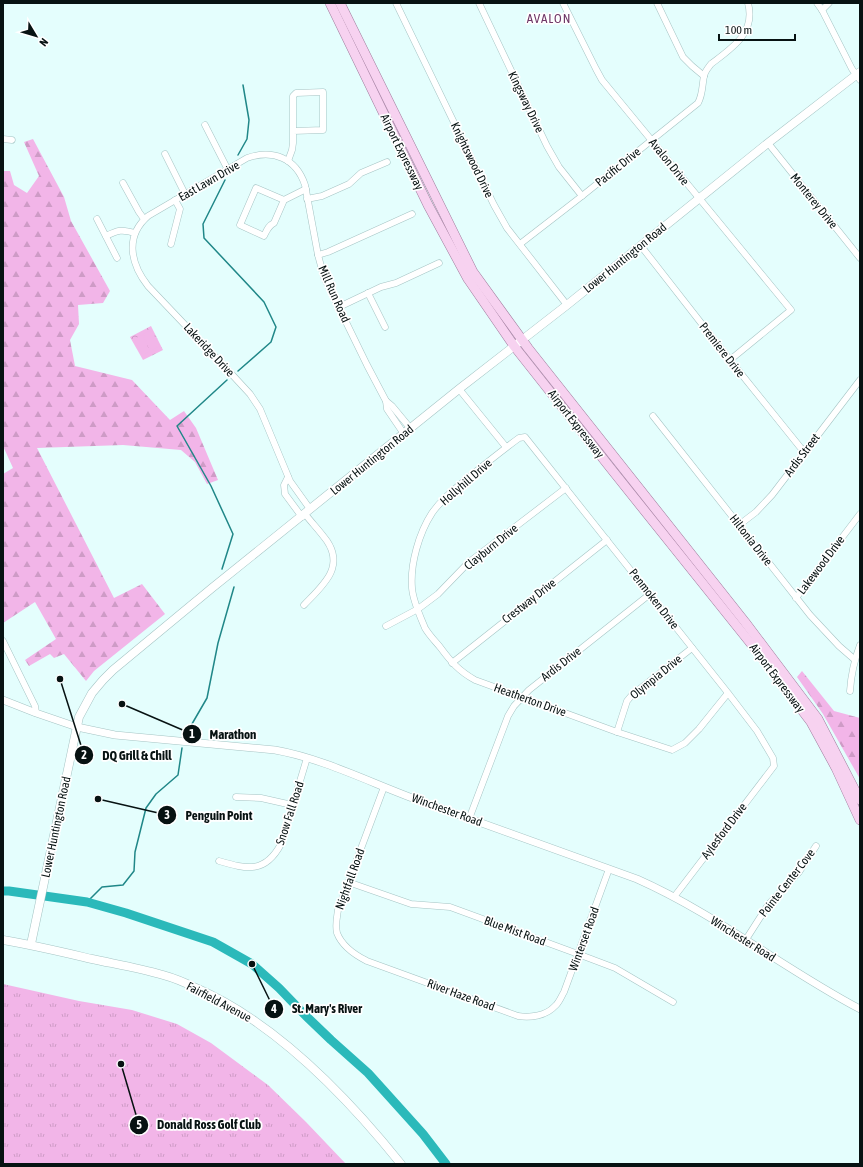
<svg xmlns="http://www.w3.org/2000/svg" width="863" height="1167" font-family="'Asap Condensed',sans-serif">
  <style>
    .grass { fill: url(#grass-tufts) }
    .forest { fill: url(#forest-firs) }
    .park { fill: url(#park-crowns) }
    .garden { fill: #f2b5e8 }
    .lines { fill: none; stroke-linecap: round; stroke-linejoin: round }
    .stream { stroke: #208788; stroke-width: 1.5 }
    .river { stroke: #2bb9ba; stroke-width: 9 }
    .minor-casing { stroke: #a5c4c4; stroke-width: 7 }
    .tertiary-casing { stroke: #a5c4c4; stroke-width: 8 }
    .secondary-casing { stroke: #a5c4c4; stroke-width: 9 }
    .primary-casing { stroke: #9f7b9c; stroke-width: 10 }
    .minor { stroke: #fff; stroke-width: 6 }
    .tertiary { stroke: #fff; stroke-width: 7 }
    .secondary { stroke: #fff; stroke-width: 8 }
    .primary { stroke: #f7d2f0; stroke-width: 9 }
    .labels { text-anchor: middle; stroke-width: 3.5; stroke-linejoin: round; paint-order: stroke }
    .street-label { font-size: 12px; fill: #071212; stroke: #fff }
    .neighbourhood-label { font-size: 13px; letter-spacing: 1px; fill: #6f3867; stroke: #fff }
    .leader { fill: none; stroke: #071212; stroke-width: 1.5 }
    .callout-dot { fill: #071212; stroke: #fff; stroke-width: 1.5 }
    .mark-label { font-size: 12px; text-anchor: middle; font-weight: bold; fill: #fff }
    .callout-label { font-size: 13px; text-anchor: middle; font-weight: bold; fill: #071212; stroke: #fff; stroke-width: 3.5; stroke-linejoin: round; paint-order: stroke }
  </style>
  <defs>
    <pattern id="grass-tufts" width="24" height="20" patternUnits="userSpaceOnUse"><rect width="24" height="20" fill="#f2b5e8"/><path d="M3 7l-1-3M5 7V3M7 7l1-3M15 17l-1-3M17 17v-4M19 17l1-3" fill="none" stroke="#ce9bc6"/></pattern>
    <pattern id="forest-firs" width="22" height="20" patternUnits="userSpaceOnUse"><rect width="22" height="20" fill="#f2b5e8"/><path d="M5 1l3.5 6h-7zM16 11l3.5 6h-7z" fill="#ce9bc6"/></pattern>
    <pattern id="park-crowns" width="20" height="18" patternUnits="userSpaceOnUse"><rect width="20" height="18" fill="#f2b5e8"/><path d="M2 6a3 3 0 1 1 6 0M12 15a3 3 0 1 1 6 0" fill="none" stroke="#ce9bc6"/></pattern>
  </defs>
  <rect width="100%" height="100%" fill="#e4fefd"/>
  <path class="grass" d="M 3,984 L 79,1001 L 132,1010 L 177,1024 L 211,1043 L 268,1085 L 306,1122 L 346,1164 L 3,1164 Z"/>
  <g class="forest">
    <path d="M 33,139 L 64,197 L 71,221 L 110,291 L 103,303 L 78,305 L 79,324 L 70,340 L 75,366 L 132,380 L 170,420 L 184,411 L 196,428 L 218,480 L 207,484 L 195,462 L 181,450 L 123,445 L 37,448 L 114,598 L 142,584 L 165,614 L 94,671 L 86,681 L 64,654 L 54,658 L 50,654 L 29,666 L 25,660 L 56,639 L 35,602 L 3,623 L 3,474 L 13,468 L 3,446 L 3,171 L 10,171 L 14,185 L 27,193 L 39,176 L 24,142 Z"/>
    <path d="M 802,671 L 834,711 L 860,718 L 860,779 L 823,714 L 797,677 Z"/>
  </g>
  <path class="park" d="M 151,326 L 163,350 L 143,360 L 130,337 Z"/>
  <g class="garden">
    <path d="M 151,330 L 160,346 L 152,350 L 143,334 Z"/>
    <path d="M 142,335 L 150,351 L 143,355 L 134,339 Z"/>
  </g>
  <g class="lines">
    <g class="stream">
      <path d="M 238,155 L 247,139 L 249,120 L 243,85"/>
      <path d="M 225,180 L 203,224 L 204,238 L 264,302 L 276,327 L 271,342 L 238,371"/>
      <path d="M 222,569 L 233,534 L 211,486 L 177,426 L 227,380"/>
      <path d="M 185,736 L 207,698 L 218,643 L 234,587"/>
      <path d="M 87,902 L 102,887 L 123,885 L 134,871 L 135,852 L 146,808 L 156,794 L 178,775 L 182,748"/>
    </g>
    <path class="river" d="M 3,891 L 9,891 L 87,902 L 126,913 L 213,942 L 252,964 L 279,988 L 306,1016 L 331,1040 L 368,1073 L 423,1134 L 446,1164"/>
    <g class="minor-casing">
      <g id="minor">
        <path d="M 396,3 L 494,205 L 507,228 L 567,305"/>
        <path d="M 479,3 L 547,146 L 559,167 L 582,196"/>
        <path d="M 563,3 L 596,69 L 602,80 L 791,310 L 730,360"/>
        <path d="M 657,3 L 683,57 L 692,66 L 704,76"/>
        <path d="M 817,3 L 822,10 L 852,69 L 860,80"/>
        <path d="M 822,10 L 829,3"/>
        <path d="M 205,125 L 228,170"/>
        <path d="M 3,139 L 12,140"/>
        <path d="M 768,143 L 860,258"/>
        <path d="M 165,154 L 185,194"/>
        <path d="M 288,161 L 292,150 L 293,143 L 293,96 L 296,93 L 323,92 L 323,130 L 293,131"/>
        <path d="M 123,183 L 139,212 L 144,219"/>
        <path d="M 307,199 L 322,196 L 349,184 L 361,173 L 387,162"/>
        <path d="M 284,200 L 256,188 L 240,225 L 264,236 C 267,230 268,226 274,223 L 284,200 L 306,189"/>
        <path d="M 97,219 L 117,258"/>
        <path d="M 106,236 C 118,230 122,229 135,233"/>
        <path d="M 171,244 L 180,209 L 175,200"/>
        <path d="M 520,244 L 582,196 L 698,103 C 703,94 702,85 704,76 C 705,71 708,68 711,64 C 732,48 756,33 748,3"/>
        <path d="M 641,246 L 730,360 L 800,447 L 805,451"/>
        <path d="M 318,255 L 328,252 L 412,214"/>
        <path d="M 368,293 L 385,327"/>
        <path d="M 339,307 L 381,287 L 396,283 L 439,263"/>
        <path d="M 459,389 L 506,447"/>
        <path d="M 386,401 L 392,406 L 411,429"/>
        <path d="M 653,416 L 810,615 L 839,646 L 854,659"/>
        <path d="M 288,477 L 284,485 L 285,494 L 302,517"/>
        <path d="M 310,509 L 290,481 L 260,409 L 250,394 L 225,367 L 148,286 C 130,263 125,236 148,216 L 247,158 C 273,149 296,158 305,185 L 318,255 L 324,277 L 367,365 L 386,401 L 387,409 L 404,434"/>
        <path d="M 739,525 L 756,512 L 772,495 L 860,380"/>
        <path d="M 796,598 L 860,514"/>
        <path d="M 304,605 C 322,586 345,568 327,541 C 320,531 312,523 305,514"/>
        <path d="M 386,626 L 418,609 L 438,594 L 468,563 L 566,488"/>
        <path d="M 3,641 L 35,706 L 36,713"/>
        <path d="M 452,663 L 607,540"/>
        <path d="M 850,691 C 851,675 854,661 860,645"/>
        <path d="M 617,732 L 627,701 L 632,695 L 692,648"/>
        <path d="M 384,787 L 338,910 C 337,917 335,925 337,933 C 342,946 355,955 367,961 L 518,1016 C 530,1018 546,1016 555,1006 C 559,1003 561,997 564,992 L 609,869"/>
        <path d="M 236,797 L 261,798 L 292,805"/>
        <path d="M 469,819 L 508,716 L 514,706 L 529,690 L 650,594"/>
        <path d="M 219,861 C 247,869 265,874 281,844 L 307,758"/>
        <path d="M 348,882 L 411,904 L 450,907 L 578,954 L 615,968 L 673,1002"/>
        <path d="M 674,897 L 774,766 L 773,758 L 757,731 L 728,693 L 525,437 L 519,438 C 504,449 489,461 474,473 C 460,485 443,497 432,513 C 419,533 410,564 412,588 C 413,601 420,616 425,628 C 429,635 435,641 440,647 C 451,662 459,671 475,680 L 617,732 L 672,750 L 685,743 L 699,729 L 728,693"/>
        <path d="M 745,941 L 768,905 L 799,872 L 816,846"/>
      </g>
    </g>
    <g class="tertiary-casing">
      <path id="tertiary" d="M 3,700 L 36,713 L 77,727 L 115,735 L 275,750 C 326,759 377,786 426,803 C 497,829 567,854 637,879 C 716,914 784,969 860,1009"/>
    </g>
    <g class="secondary-casing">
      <g id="secondary">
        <path d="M 3,940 C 33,945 62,952 92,959 C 115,964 139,968 163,975 C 174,978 186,983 196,988 C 275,1022 348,1098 401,1164"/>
        <path d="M 31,944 L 79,717 L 92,693 L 103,680 L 113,670 L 212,588 L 459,389 L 567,305 L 768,143 L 860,72"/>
      </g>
    </g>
    <g class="primary-casing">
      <g id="primary">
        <path d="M 330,3 L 428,205 L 468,279 L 514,346 L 612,470 L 760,655 L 811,722 L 836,768 L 860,820"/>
        <path d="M 340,3 L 473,272 L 528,348 L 745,622 L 818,719 L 860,800"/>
      </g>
    </g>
    <use href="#minor" class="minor"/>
    <use href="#tertiary" class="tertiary"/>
    <use href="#secondary" class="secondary"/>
    <use href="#primary" class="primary"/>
  </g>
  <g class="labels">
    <g class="street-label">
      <text transform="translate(526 102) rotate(64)" y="4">Kingsway Drive</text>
      <text transform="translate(402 152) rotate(64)" y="4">Airport Expressway</text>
      <text transform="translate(472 160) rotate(64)" y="4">Knightswood Drive</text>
      <text transform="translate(669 162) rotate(51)" y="4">Avalon Drive</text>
      <text transform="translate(618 167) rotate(-39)" y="4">Pacific Drive</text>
      <text transform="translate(209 181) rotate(-30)" y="4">East Lawn Drive</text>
      <text transform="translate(814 201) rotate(51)" y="4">Monterey Drive</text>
      <text transform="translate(625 258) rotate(-39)" y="4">Lower Huntington Road</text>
      <text transform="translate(334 294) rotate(66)" y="4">Mill Run Road</text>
      <text transform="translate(209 350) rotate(47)" y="4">Lakeridge Drive</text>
      <text transform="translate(722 350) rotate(52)" y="4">Premiere Drive</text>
      <text transform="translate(576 424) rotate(52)" y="4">Airport Expressway</text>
      <text transform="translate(802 455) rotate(-53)" y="4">Ardis Street</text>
      <text transform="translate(372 460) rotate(-39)" y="4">Lower Huntington Road</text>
      <text transform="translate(466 482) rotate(-41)" y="4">Hollyhill Drive</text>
      <text transform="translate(751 540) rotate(52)" y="4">Hiltonia Drive</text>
      <text transform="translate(491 547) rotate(-39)" y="4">Clayburn Drive</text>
      <text transform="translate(821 565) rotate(-53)" y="4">Lakewood Drive</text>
      <text transform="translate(654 599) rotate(52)" y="4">Penmoken Drive</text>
      <text transform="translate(529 601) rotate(-38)" y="4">Crestway Drive</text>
      <text transform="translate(561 664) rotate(-38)" y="4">Ardis Drive</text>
      <text transform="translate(656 677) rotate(-39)" y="4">Olympia Drive</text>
      <text transform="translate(777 678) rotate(53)" y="4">Airport Expressway</text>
      <text transform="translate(530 700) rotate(20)" y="4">Heatherton Drive</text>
      <text transform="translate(447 810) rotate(20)" y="4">Winchester Road</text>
      <text transform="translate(290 813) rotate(-72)" y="4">Snow Fall Road</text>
      <text transform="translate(56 827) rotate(-78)" y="4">Lower Huntington Road</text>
      <text transform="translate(724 831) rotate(-53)" y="4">Aylesford Drive</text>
      <text transform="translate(350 879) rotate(-70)" y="4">Nightfall Road</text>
      <text transform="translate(787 883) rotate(-52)" y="4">Pointe Center Cove</text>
      <text transform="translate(515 931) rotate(20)" y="4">Blue Mist Road</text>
      <text transform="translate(584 939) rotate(-70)" y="4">Winterset Road</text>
      <text transform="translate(743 939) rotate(32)" y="4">Winchester Road</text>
      <text transform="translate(461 995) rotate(20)" y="4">River Haze Road</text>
      <text transform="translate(219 1002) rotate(28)" y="4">Fairfield Avenue</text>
    </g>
    <g class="neighbourhood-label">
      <text x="549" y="23">AVALON</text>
    </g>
  </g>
  <path class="leader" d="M122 704L192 734M60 679L84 755M98 799L167 815M252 964L274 1009M121 1064L139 1125"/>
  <g class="callout-dot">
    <circle cx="122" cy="704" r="4"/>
    <circle cx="60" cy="679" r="4"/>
    <circle cx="98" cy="799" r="4"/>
    <circle cx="252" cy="964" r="4"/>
    <circle cx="121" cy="1064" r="4"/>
    <circle cx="192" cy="734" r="10"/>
    <circle cx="84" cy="755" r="10"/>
    <circle cx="167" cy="815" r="10"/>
    <circle cx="274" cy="1009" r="10"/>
    <circle cx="139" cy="1125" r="10"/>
  </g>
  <g class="mark-label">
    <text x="192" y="738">1</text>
    <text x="84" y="759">2</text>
    <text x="167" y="819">3</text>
    <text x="274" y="1013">4</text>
    <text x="139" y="1129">5</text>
  </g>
  <g class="callout-label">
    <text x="233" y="739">Marathon</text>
    <text x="137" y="760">DQ Grill &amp; Chill</text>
    <text x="219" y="820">Penguin Point</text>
    <text x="327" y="1013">St. Mary's River</text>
    <text x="209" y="1129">Donald Ross Golf Club</text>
  </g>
  <rect width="863" height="1167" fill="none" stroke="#071212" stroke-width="8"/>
  <g transform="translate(36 36) rotate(128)" stroke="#ffffff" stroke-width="3" paint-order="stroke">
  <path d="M0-3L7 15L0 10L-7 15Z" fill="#071212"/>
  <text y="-6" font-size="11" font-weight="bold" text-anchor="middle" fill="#071212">N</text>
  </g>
  <path d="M719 34v6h76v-6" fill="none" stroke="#071212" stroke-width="2"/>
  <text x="725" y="34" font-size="12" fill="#071212" stroke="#ffffff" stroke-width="3" paint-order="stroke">100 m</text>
</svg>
